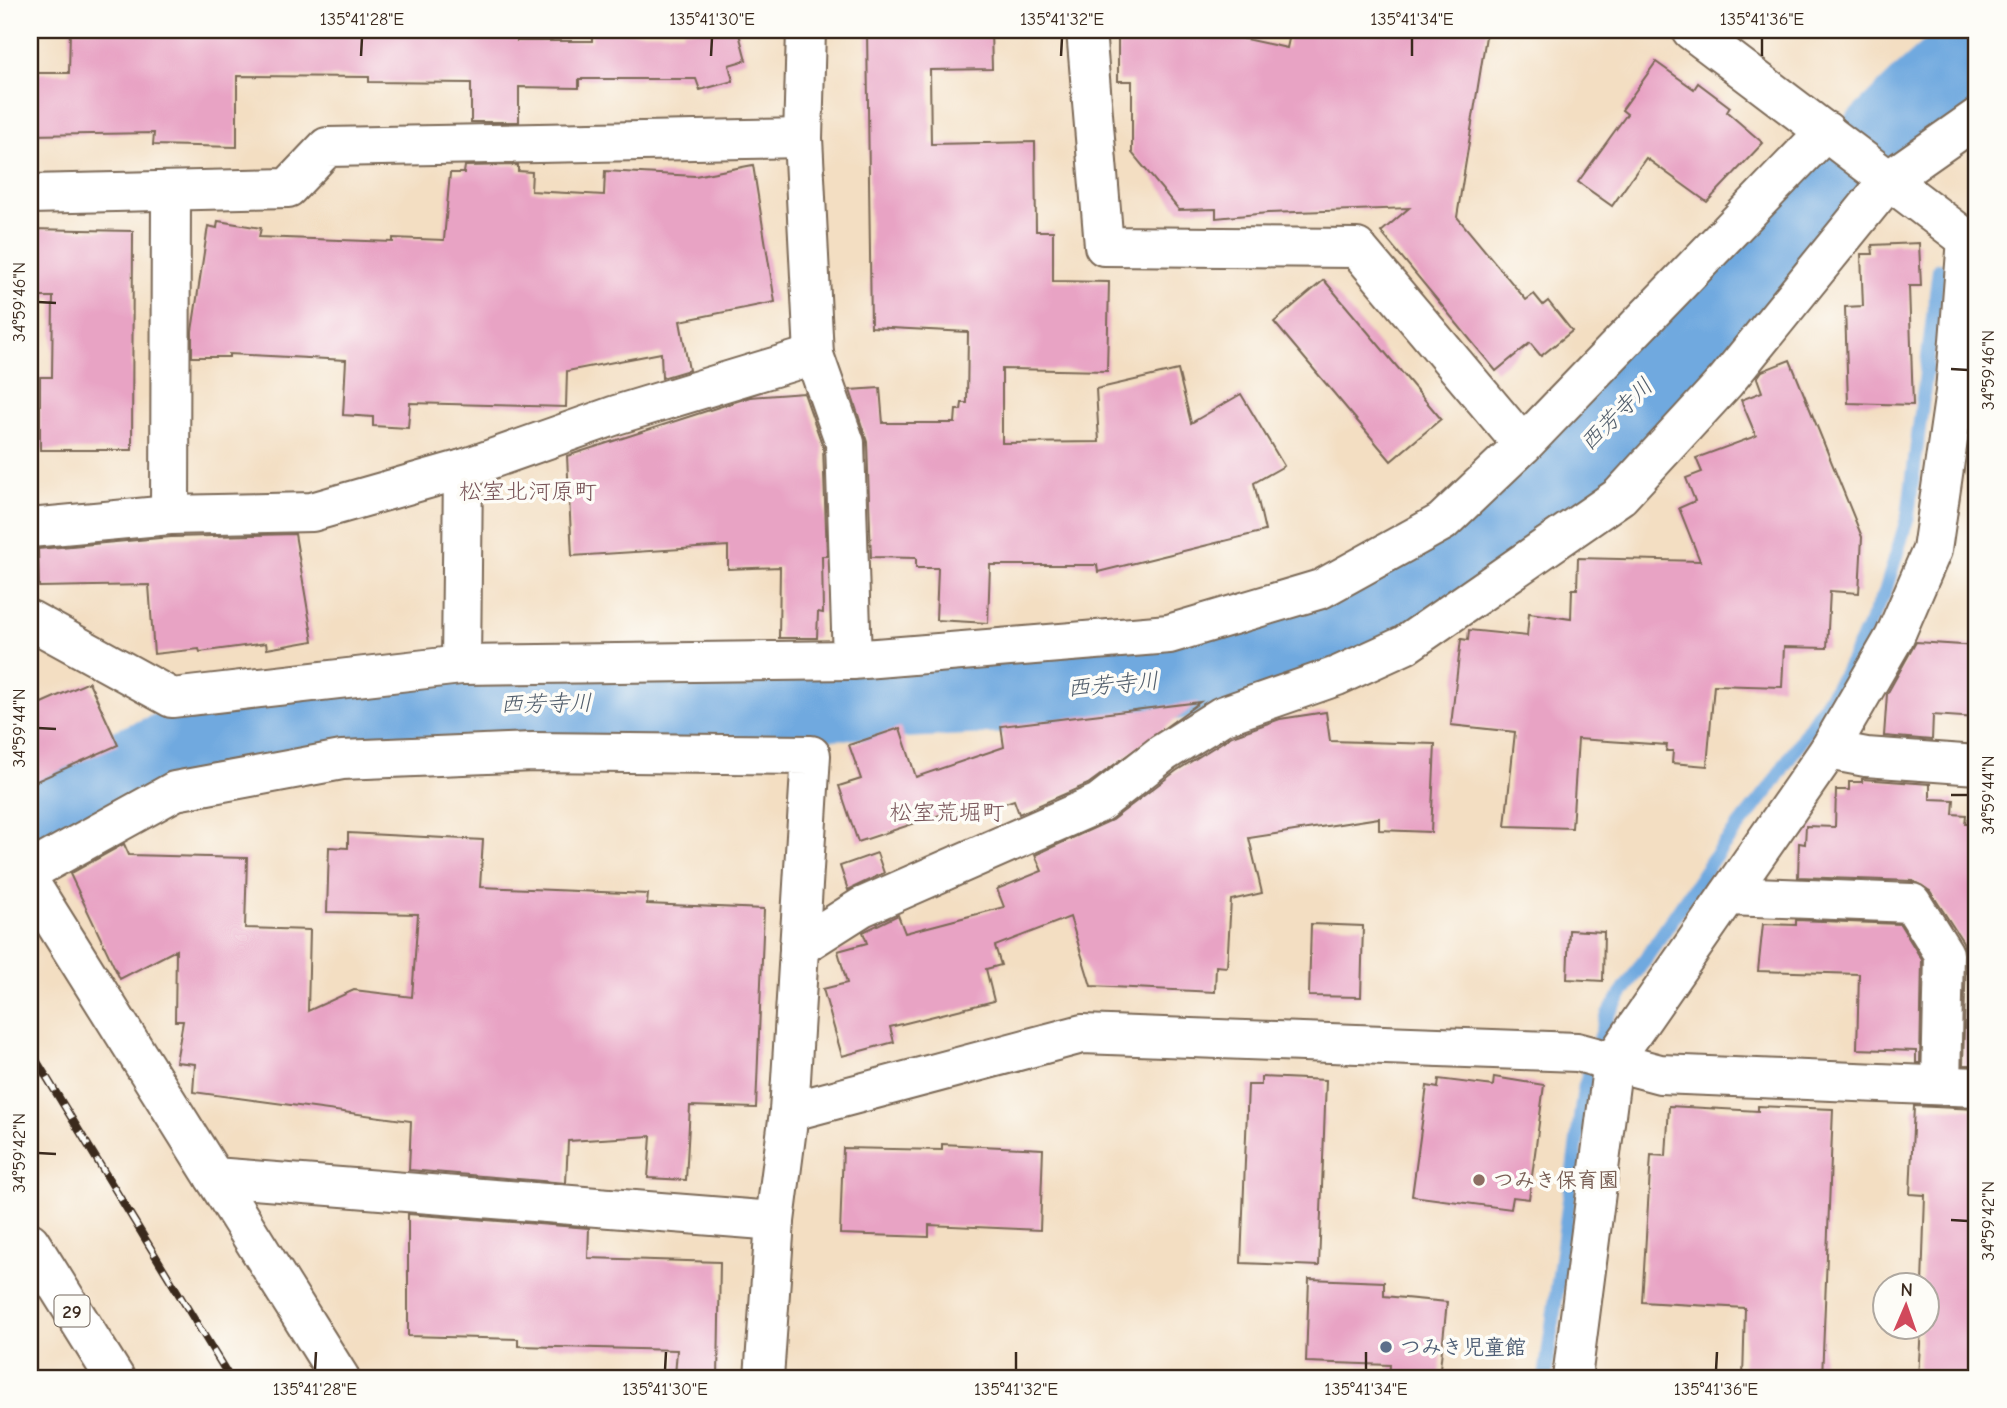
<svg xmlns="http://www.w3.org/2000/svg" width="2007" height="1408" font-family="'Comic Neue','Klee One',sans-serif">
<rect width="100%" height="100%" fill="#fdfcf7"/>
<filter id="ink" filterUnits="userSpaceOnUse"><feTurbulence type="fractalNoise" baseFrequency=".0143" numOctaves="2"/><feDisplacementMap in="SourceGraphic" scale="14" xChannelSelector="R" yChannelSelector="G"/><feConvolveMatrix kernelMatrix="1 2 1 2 8 2 1 2 1" color-interpolation-filters="sRGB"/></filter>
<filter id="wash" filterUnits="userSpaceOnUse"><feTurbulence type="fractalNoise" baseFrequency=".00686" numOctaves="4" result="noise"/><feDisplacementMap in="SourceGraphic" scale="28" xChannelSelector="R" yChannelSelector="G"/><feGaussianBlur stdDeviation="1.57" result="paint"/><feColorMatrix in="noise" values="0 0 0 0 0 0 0 0 0 0 0 0 0 0 0 0 0 1.4 0 .05"/><feComposite in="paint" operator="in"/></filter>
<g filter="url(#wash)">
<rect width="100%" height="100%" fill="#f3dec2"/>
<g fill="none" stroke-linecap="round" stroke-linejoin="round">
<path stroke="#70a9df" stroke-width="14" d="M 1545,1378 L 1584,1089 L 1608,1014 L 1715,856 L 1769,789 L 1845,673 L 1885,592 L 1908,516 L 1939,269"/>
<path stroke="#70a9df" stroke-width="82" d="M 30,808 L 248,721 L 338,706 L 881,698 L 1092,688 L 1183,678 L 1269,653 L 1387,608 L 1470,553 L 1536,494 L 1692,337 L 1811,207 L 1924,96 L 1977,49"/>
</g>
<g id="blocks">
<g fill="#e8a3c4">
<path d="M 70,30 L 518,30 L 517,41 L 592,41 L 592,32 L 684,33 L 683,30 L 738,30 L 746,60 L 729,65 L 733,81 L 700,90 L 696,79 L 579,79 L 579,88 L 519,87 L 519,122 L 471,122 L 471,83 L 369,82 L 369,77 L 237,76 L 237,147 L 153,145 L 154,133 L 30,135 L 30,73 L 69,73 Z"/>
<path d="M 867,30 L 991,30 L 992,69 L 930,70 L 931,144 L 1035,142 L 1036,231 L 1053,231 L 1053,281 L 1109,282 L 1107,371 L 1002,369 L 1002,443 L 1099,442 L 1096,389 L 1178,370 L 1191,423 L 1241,394 L 1284,466 L 1254,483 L 1265,531 L 1098,572 L 1097,565 L 990,565 L 988,623 L 936,620 L 938,568 L 916,568 L 916,558 L 871,557 L 867,442 L 850,390 L 880,388 L 883,423 L 955,423 L 956,410 L 961,410 L 962,403 L 967,403 L 968,332 L 871,327 Z"/>
<path d="M 1118,30 L 1189,30 L 1189,35 L 1218,33 L 1287,48 L 1291,30 L 1487,30 L 1457,217 L 1526,300 L 1534,294 L 1543,305 L 1548,301 L 1572,331 L 1541,356 L 1530,343 L 1496,371 L 1381,232 L 1409,208 L 1268,213 L 1216,218 L 1216,209 L 1179,210 L 1132,153 L 1132,81 L 1118,81 Z"/>
<path d="M 1656,62 L 1694,89 L 1698,83 L 1730,107 L 1727,112 L 1763,143 L 1707,202 L 1646,158 L 1612,206 L 1578,182 L 1627,114 L 1622,110 Z"/>
<path d="M 518,165 L 518,171 L 532,172 L 531,191 L 604,195 L 605,171 L 695,176 L 753,165 L 775,302 L 680,321 L 689,370 L 662,378 L 661,353 L 567,371 L 566,407 L 410,403 L 408,428 L 373,426 L 373,417 L 343,415 L 346,360 L 229,354 L 229,357 L 192,357 L 192,331 L 208,226 L 217,228 L 218,221 L 261,228 L 259,237 L 393,242 L 393,238 L 444,240 L 450,173 L 464,173 L 465,166 Z"/>
<path d="M 30,229 L 133,231 L 132,450 L 40,450 L 40,377 L 52,377 L 53,297 L 30,297 Z"/>
<path d="M 1919,243 L 1921,286 L 1909,286 L 1913,405 L 1848,403 L 1845,307 L 1863,306 L 1861,254 L 1873,254 L 1872,245 Z"/>
<path d="M 1324,280 L 1441,419 L 1391,461 L 1274,322 Z"/>
<path d="M 1790,360 L 1862,537 L 1859,593 L 1830,591 L 1827,648 L 1784,647 L 1782,687 L 1714,685 L 1707,766 L 1672,763 L 1673,751 L 1666,751 L 1667,745 L 1578,739 L 1572,828 L 1505,826 L 1515,732 L 1451,725 L 1461,639 L 1468,640 L 1469,630 L 1527,636 L 1529,613 L 1571,619 L 1572,589 L 1577,589 L 1578,558 L 1700,561 L 1679,508 L 1695,501 L 1686,478 L 1702,472 L 1696,458 L 1756,436 L 1741,400 L 1762,392 L 1757,378 L 1762,371 Z"/>
<path d="M 804,393 L 823,447 L 827,556 L 822,556 L 823,613 L 818,612 L 817,638 L 779,638 L 780,567 L 728,569 L 728,546 L 572,556 L 567,456 L 750,397 Z"/>
<path d="M 295,534 L 313,641 L 267,649 L 266,643 L 200,652 L 199,649 L 154,654 L 149,585 L 39,587 L 38,549 L 171,537 Z"/>
<path d="M 1916,642 L 1977,646 L 1977,718 L 1933,715 L 1932,740 L 1884,736 L 1887,694 Z"/>
<path d="M 89,682 L 118,745 L 30,784 L 30,708 Z"/>
<path d="M 1200,702 L 1088,784 L 1019,814 L 1014,800 L 982,811 L 979,802 L 858,842 L 839,786 L 861,779 L 849,745 L 900,728 L 916,777 L 1004,747 L 1001,726 Z"/>
<path d="M 1326,712 L 1330,741 L 1435,744 L 1431,832 L 1379,830 L 1379,818 L 1249,838 L 1262,893 L 1231,900 L 1227,967 L 1216,966 L 1215,992 L 1091,986 L 1070,917 L 995,946 L 1001,965 L 986,969 L 994,1001 L 890,1027 L 894,1042 L 842,1056 L 823,989 L 847,983 L 838,951 L 867,943 L 863,932 L 898,915 L 905,933 L 1004,907 L 997,889 L 1042,871 L 1035,855 L 1112,820 L 1176,771 L 1232,736 L 1280,719 Z"/>
<path d="M 1862,779 L 1930,784 L 1930,799 L 1954,800 L 1953,814 L 1966,815 L 1965,824 L 1977,824 L 1977,1065 L 1963,1065 L 1966,954 L 1963,942 L 1930,891 L 1913,881 L 1798,877 L 1799,843 L 1805,844 L 1806,826 L 1835,827 L 1836,790 L 1849,790 L 1849,782 L 1862,782 Z"/>
<path d="M 348,833 L 483,840 L 480,887 L 648,894 L 647,904 L 764,909 L 756,1108 L 690,1106 L 686,1180 L 648,1178 L 651,1136 L 568,1141 L 566,1183 L 409,1170 L 411,1121 L 193,1092 L 195,1064 L 176,1062 L 183,1021 L 175,1021 L 176,950 L 120,979 L 70,874 L 124,844 L 129,855 L 247,858 L 245,928 L 310,930 L 308,1011 L 354,990 L 412,997 L 418,914 L 327,912 L 329,847 L 348,848 Z"/>
<path d="M 877,853 L 884,873 L 848,890 L 840,866 Z"/>
<path d="M 1796,920 L 1900,924 L 1922,960 L 1920,1063 L 1916,1063 L 1916,1051 L 1857,1049 L 1859,974 L 1758,971 L 1763,924 L 1796,925 Z"/>
<path d="M 1311,924 L 1363,926 L 1361,997 L 1309,996 Z"/>
<path d="M 1569,930 L 1604,932 L 1603,981 L 1567,979 Z"/>
<path d="M 1261,1077 L 1326,1080 L 1319,1266 L 1241,1263 L 1248,1085 L 1261,1085 Z"/>
<path d="M 1494,1077 L 1544,1085 L 1529,1199 L 1513,1197 L 1511,1209 L 1412,1196 L 1427,1086 L 1438,1088 L 1439,1079 L 1493,1086 Z"/>
<path d="M 1669,1106 L 1758,1111 L 1758,1106 L 1833,1109 L 1822,1378 L 1743,1378 L 1745,1308 L 1642,1302 L 1651,1155 L 1666,1156 Z"/>
<path d="M 1914,1106 L 1977,1109 L 1977,1378 L 1918,1378 L 1921,1327 L 1927,1327 L 1927,1285 L 1922,1285 L 1925,1195 L 1910,1194 Z"/>
<path d="M 942,1144 L 1043,1149 L 1040,1230 L 929,1225 L 929,1237 L 840,1234 L 843,1148 L 942,1150 Z"/>
<path d="M 408,1214 L 589,1228 L 588,1258 L 720,1262 L 718,1378 L 675,1376 L 677,1350 L 518,1346 L 518,1339 L 408,1336 Z"/>
<path d="M 1309,1279 L 1384,1282 L 1384,1296 L 1447,1302 L 1439,1378 L 1389,1378 L 1390,1365 L 1306,1362 Z"/>
</g>
</g>
</g>
<g filter="url(#ink)">
<use href="#blocks" fill-opacity="0" stroke="#7b6957" stroke-width="2"/>
<g fill="none" stroke-linecap="round" stroke-linejoin="round">
<defs>
<g id="minor">
<path d="M 806,30 L 803,138 L 814,355 L 845,443 L 852,660"/>
<path d="M 1086,30 L 1104,246 L 1357,248 L 1523,445"/>
<path d="M 1691,30 L 1977,247"/>
<path d="M 30,194 L 288,188 L 327,147 L 803,138"/>
<path d="M 170,515 L 171,193"/>
<path d="M 30,528 L 170,515 L 312,512 L 463,469 L 616,415 L 814,355"/>
<path d="M 30,620 L 172,698 L 461,665 L 852,660 L 1169,634 L 1321,589 L 1442,522 L 1523,445 L 1826,131"/>
<path d="M 461,665 L 463,469"/>
<path d="M 1829,750 L 1866,757 L 1977,765"/>
<path d="M 30,871 L 175,791 L 342,760 L 533,752 L 811,755 L 789,1112 L 775,1221 L 764,1378"/>
<path d="M 30,883 L 340,1378"/>
<path d="M 1728,896 L 1912,903 L 1944,954 L 1941,1085"/>
<path d="M 799,947 L 862,907 L 1099,803 L 1163,753 L 1222,716 L 1337,676 L 1405,645 L 1620,496 L 1726,381 L 1890,179 L 1977,118"/>
<path d="M 789,1112 L 1082,1034 L 1577,1052 L 1660,1074 L 1977,1087"/>
<path d="M 214,1177 L 775,1221"/>
<path d="M 1572,1378 L 1613,1061 L 1829,750 L 1894,638 L 1932,550 L 1955,392 L 1967,239"/>
</g>
<path id="major" d="M 30,1242 L 115,1378"/>
</defs>
<use href="#minor" stroke="#7b6957" stroke-width="42"/>
<use href="#major" stroke="#7b6957" stroke-width="42"/>
<use href="#minor" stroke="#fff" stroke-width="38"/>
<use href="#major" stroke="#fff" stroke-width="38"/>
<defs>
<path id="rail" d="M 30,1050 L 230,1378"/>
</defs>
<use href="#rail" stroke="#3b2a1e" stroke-width="8"/>
<use href="#rail" stroke="#fdfcf7" stroke-width="5" stroke-dasharray="16" stroke-linecap="butt"/>
</g>
</g>
<path fill="none" stroke="#3b2a1e" stroke-width="2.5" d="M 361,56 L 362,38M 711,56 L 712,38M 1061,56 L 1062,38M 1412,56 L 1412,38M 1762,56 L 1762,38M 38,302 L 56,303M 1951,369 L 1968,370M 38,728 L 56,729M 1951,795 L 1968,795M 38,1153 L 56,1154M 1951,1220 L 1968,1221M 315,1370 L 316,1352M 665,1370 L 666,1352M 1016,1370 L 1016,1352M 1366,1370 L 1366,1352M 1716,1370 L 1717,1352"/>
<circle fill="#8d6e63" stroke="#fdfcf7" stroke-width="2.5" cx="1479" cy="1180" r="7"/>
<circle fill="#5c6f8a" stroke="#fdfcf7" stroke-width="2.5" cx="1386" cy="1347" r="7"/>
<g text-anchor="middle" stroke-width="7" stroke-linejoin="round" paint-order="stroke">
<rect fill="#fdfcf7" stroke="#75695f" stroke-width="2" x="54.5" y="1295.5" width="35" height="31" rx="5"/>
<g font-size="19" font-weight="bold" fill="#3b2a1e">
<text x="72" y="1318">29</text>
</g>
<g font-size="21" font-weight="bold" fill="#785e54" stroke="#fdfcf7" text-anchor="start">
<text x="1493" y="1187">つみき保育園</text>
</g>
<g font-size="21" font-weight="bold" fill="#4e5e75" stroke="#fdfcf7" text-anchor="start">
<text x="1400" y="1354">つみき児童館</text>
</g>
<g font-size="23" font-style="italic" fill="#505d6b" stroke="#fdfcf7">
<text transform="translate(1616 414) rotate(-45)" y="8">西芳寺川</text>
<text transform="translate(1113 684) rotate(-5)" y="8">西芳寺川</text>
<text transform="translate(546 703) rotate(-1)" y="8">西芳寺川</text>
</g>
<g font-size="23" fill="#785458" stroke="#fdfcf7">
<text x="528" y="499">松室北河原町</text>
<text x="947" y="820">松室荒堀町</text>
</g>
</g>
<rect width="2007" height="1408" fill="none" stroke="#fdfcf7" stroke-width="77"/>
<g transform="translate(1906 1306) rotate(2)"><circle r="33" fill="#fdfcf7" stroke="#afa8a0" stroke-width="2"/>
<path d="M0-5L12 26L0 18L-12 26Z" fill="#d1495b"/>
<text y="-10" font-size="19" font-weight="bold" text-anchor="middle" fill="#3b2a1e">N</text>
</g>
<rect x="38" y="38" width="1930" height="1332" fill="none" stroke="#3b2a1e" stroke-width="2.5"/>
<g font-size="18" text-anchor="middle" fill="#3b2a1e">
<text x="362" y="25">135°41'28"E</text>
<text x="712" y="25">135°41'30"E</text>
<text x="1062" y="25">135°41'32"E</text>
<text x="1412" y="25">135°41'34"E</text>
<text x="1762" y="25">135°41'36"E</text>
<text transform="translate(19 302) rotate(-90)" y="6">34°59'46"N</text>
<text transform="translate(1988 370) rotate(-90)" y="6">34°59'46"N</text>
<text transform="translate(19 728) rotate(-90)" y="6">34°59'44"N</text>
<text transform="translate(1988 795) rotate(-90)" y="6">34°59'44"N</text>
<text transform="translate(19 1153) rotate(-90)" y="6">34°59'42"N</text>
<text transform="translate(1988 1221) rotate(-90)" y="6">34°59'42"N</text>
<text x="315" y="1395">135°41'28"E</text>
<text x="665" y="1395">135°41'30"E</text>
<text x="1016" y="1395">135°41'32"E</text>
<text x="1366" y="1395">135°41'34"E</text>
<text x="1716" y="1395">135°41'36"E</text>
</g>
</svg>
